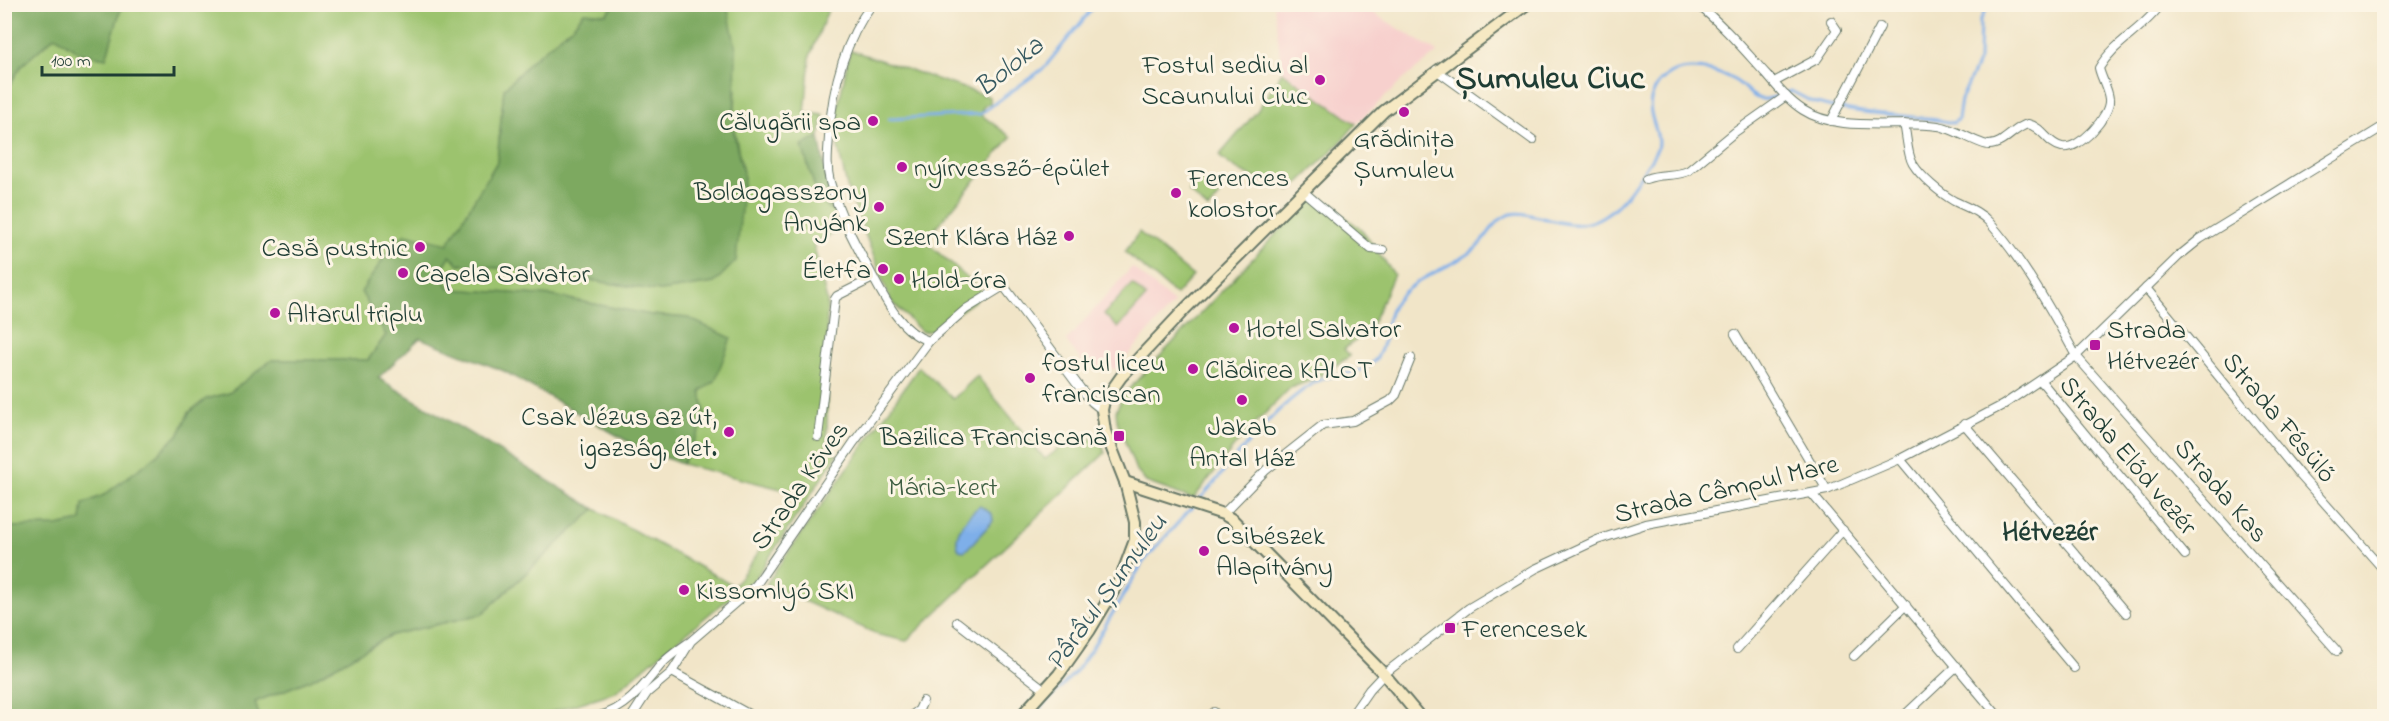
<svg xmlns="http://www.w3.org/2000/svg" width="2389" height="721" font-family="'Indie Flower',sans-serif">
<rect width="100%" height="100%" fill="#fcf5e5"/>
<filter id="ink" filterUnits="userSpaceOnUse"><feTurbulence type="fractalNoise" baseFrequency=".0167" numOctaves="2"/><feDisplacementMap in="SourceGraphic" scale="12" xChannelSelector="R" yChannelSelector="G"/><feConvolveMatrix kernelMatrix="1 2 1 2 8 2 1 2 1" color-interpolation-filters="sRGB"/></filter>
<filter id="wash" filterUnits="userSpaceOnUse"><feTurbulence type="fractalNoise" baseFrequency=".008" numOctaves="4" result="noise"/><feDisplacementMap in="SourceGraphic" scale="24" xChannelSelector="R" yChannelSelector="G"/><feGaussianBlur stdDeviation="1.35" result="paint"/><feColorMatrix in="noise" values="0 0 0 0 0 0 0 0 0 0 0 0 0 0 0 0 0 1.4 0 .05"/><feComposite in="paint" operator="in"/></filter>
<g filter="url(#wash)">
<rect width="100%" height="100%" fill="#f1e5c8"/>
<g fill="#f7d0cd">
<path d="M 1274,5 L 1360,5 L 1438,52 L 1405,78 L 1356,124 L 1282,72 Z"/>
<path d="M 1132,267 L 1174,303 L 1116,369 L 1086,366 L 1066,341 Z"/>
</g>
<g fill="#9cc36e" stroke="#5e8051" stroke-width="1.5">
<path d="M 122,5 L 616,5 L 606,14 L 584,12 L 573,26 L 533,59 L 504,89 L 497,162 L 448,245 L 405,234 L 386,335 L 368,360 L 272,360 L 229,393 L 206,399 L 189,412 L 179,434 L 152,459 L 104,495 L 83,504 L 81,521 L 57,526 L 5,527 L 4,94 L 21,66 L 55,36 L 80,53 L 106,58 Z"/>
<path d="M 727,5 L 830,5 L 810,56 L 805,113 L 824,115 L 819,137 L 811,140 L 808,166 L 814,182 L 833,209 L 838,232 L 813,243 L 827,301 L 827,448 L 837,455 L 755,579 L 713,611 L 615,692 L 539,716 L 259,716 L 255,702 L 312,679 L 391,635 L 482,614 L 595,509 L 734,586 L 801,494 L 682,464 L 705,419 L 701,391 L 715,381 L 688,318 L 651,315 L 553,296 L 450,289 L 440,272 L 450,255 L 459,264 L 538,272 L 660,291 L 714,283 L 717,278 L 744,178 L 734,129 L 736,89 Z"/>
<path d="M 850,50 L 990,97 L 990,103 L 984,106 L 980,114 L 1011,137 L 925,241 L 985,294 L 931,331 L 922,332 L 891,301 L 847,187 L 836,138 L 837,112 Z"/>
<path d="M 1282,72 L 1356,124 L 1340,143 L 1290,191 L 1279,181 C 1255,181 1237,172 1219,156 L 1258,110 Z"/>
<path d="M 1200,179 L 1220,196 L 1208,209 L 1189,192 Z"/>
<path d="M 1317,196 L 1361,229 L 1394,274 L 1369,331 L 1344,349 L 1350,356 L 1314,379 L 1290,388 L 1241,438 L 1193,499 L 1146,482 L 1136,470 L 1117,421 L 1116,411 L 1124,394 L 1276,234 Z"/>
<path d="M 1139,232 L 1193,276 L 1176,295 L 1125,252 Z"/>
<path d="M 1132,284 L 1146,297 L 1118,328 L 1104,314 Z"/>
<path d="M 919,367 L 953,399 L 977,376 L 1045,459 L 1079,434 L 1085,443 L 1098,434 L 1105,453 L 906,641 L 879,635 L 766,584 Z"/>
</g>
<g fill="#7da961" stroke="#4e734a" stroke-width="1.5">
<path d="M 5,4 L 122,4 L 122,5 L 106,58 L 80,53 L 55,36 L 21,66 L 5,93 Z"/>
<path d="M 616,4 L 727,5 L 736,49 L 734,134 L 744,178 L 736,261 L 714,283 L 660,291 L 538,272 L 459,264 L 450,256 L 440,273 L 450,289 L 553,296 L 651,315 L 688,318 L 731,338 L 715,381 L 701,391 L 706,419 L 682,464 L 641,449 L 504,371 L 420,338 L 378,378 L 595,509 L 482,614 L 391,635 L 312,679 L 255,702 L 259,716 L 5,716 L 5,527 L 57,526 L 81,521 L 83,504 L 104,495 L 152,459 L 179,434 L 189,413 L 206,399 L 229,393 L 272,360 L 368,360 L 386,335 L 361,292 L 391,247 L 405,234 L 448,244 L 497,162 L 504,89 L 533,59 L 573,26 L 584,12 L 606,14 Z"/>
<path d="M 819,137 L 826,175 L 837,208 L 829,209 L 818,198 L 802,146 Z"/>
</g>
<path fill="#7eafe9" stroke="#4e768e" stroke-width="1.5" d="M 980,506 L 992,514 L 993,521 L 968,548 L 964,551 L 959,550 C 951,535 968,514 980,506 Z"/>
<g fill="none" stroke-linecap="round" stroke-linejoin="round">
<g stroke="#7eafe9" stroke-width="3">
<path d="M 889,119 L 980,114 L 1044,68 L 1096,4"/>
<path d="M 1198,501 C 1233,463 1267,413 1312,384 C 1329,372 1355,377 1371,364 C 1389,349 1382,319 1396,301 C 1413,278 1452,267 1475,249 C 1486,240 1493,222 1506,216 C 1517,210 1531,215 1542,218 C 1554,221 1569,226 1582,224 C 1618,219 1640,177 1657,149 C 1662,132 1645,115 1652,96 C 1664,60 1708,66 1734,80 C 1744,85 1749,96 1760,99 C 1770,101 1782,94 1791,91 C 1800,95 1808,101 1817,103 C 1861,116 1908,113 1953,123 L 1958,119 L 1961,100 L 1979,60 L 1980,21 L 1989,4"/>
<path d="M 1034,716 L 1077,670 L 1092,648 L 1143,562 L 1193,506"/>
</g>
</g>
</g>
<g filter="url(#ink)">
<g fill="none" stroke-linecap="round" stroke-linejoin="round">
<defs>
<g id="street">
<path d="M 872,4 C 843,43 832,89 829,137 C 828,152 826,167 830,182 C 839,215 857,247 873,277 C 886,301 902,333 929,341 L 966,309 L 1002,287 L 1006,289 L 1080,388 L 1092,402 L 1102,410"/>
<path d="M 1697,4 C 1723,25 1745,51 1767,75 C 1778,88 1789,101 1803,110 C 1838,133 1898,120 1938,126 C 1954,128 1979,145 1989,145 C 2004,145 2014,127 2028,124 C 2043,127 2047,144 2062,147 C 2079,151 2111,116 2109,99 C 2108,88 2101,78 2099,68 C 2115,41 2144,29 2161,4"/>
<path d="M 1436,70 L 1533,140"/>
<path d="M 1774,82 L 1817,59 L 1837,30 L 1831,21"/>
<path d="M 1831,121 L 1880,27"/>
<path d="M 1904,124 C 1907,135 1907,155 1913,164 C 1921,177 1940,193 1954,201 C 1966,207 1979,211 1989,222 C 2024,262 2051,309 2076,356 L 2337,651"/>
<path d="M 1646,179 C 1660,173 1675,177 1688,171 L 1735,132 L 1786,96"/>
<path d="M 1304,192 L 1371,249 L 1383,250"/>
<path d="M 2146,288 L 2299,474 L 2384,570"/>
<path d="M 1735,334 L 1827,490"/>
<path d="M 2041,381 L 2185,555"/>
<path d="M 1964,424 L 2126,613"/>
<path d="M 818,437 L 835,299 L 837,296 L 873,278"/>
<path d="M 1900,459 L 2074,668"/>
<path d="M 1812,494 L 1998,716"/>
<path d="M 1223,514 L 1266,470 L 1323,425 L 1353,421 L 1390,401 L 1396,395 L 1411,358"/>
<path d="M 957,622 L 1045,690"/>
<path d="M 1737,649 L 1843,530"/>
<path d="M 1854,656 L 1906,605"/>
<path d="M 672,672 L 752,716"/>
<path d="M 1906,714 L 1957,666"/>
<path d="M 599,716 C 626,709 642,688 659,667 C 666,658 678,650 688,643"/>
<path d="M 632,716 L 647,693 L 672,672 L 691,641 L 756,585 L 854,442 L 929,341"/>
<path d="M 911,716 L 919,710 L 923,701"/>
<path d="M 1211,716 L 1214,712"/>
<path d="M 1351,716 L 1369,690 L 1384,674 L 1469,608 L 1535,569 L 1597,540 L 1646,524 L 1827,490 L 1900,459 L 2003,405 L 2076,356 L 2179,256 L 2200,239 L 2384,126"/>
</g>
<g id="secondary">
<path d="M 1125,482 L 1223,514 L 1233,520 L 1384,674 L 1419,716"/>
<path d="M 1021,716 L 1059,674 L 1090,630 L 1120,580 L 1135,540 L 1135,522 L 1125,482 L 1105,431 L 1102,410 L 1104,401 L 1121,377 L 1185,309 L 1384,111 L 1527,4"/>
</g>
</defs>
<use href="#street" stroke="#687868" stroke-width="10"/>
<use href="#secondary" stroke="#687868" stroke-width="14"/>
<use href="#street" stroke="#fff" stroke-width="8"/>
<use href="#secondary" stroke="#f6e9c3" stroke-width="10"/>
</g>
</g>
<g fill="#b5179e" stroke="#fcf5e5" stroke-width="2">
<circle cx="1320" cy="80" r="6"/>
<circle cx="1404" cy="112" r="6"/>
<circle cx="873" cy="121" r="6"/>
<circle cx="902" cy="167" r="6"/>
<circle cx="1176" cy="193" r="6"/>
<circle cx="879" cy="207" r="6"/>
<circle cx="1069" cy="236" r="6"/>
<circle cx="420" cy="247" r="6"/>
<circle cx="883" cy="269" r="6"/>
<circle cx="403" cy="273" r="6"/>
<circle cx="899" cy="279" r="6"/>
<circle cx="275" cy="313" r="6"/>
<circle cx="1234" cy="328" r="6"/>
<rect x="2089" y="339" width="12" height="12" rx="3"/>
<circle cx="1193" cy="369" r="6"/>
<circle cx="1030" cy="378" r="6"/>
<circle cx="1242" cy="400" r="6"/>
<circle cx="729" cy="432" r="6"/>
<rect x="1113" y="430" width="12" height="12" rx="3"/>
<circle cx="1204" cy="551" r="6"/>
<circle cx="684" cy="590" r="6"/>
<rect x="1444" y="622" width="12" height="12" rx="3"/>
</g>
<g text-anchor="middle" stroke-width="6" stroke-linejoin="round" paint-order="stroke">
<g font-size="27" fill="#1f3d34" stroke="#fcf5e5" text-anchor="start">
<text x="1308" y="73" text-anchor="end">Fostul sediu al<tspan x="1308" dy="31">Scaunului Ciuc</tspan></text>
<text x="861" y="130" text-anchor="end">Călugării spa</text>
<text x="1404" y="147" text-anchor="middle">Grădinița<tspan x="1404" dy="31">Șumuleu</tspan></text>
<text x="914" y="176">nyírvessző-épület</text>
<text x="1188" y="186">Ferences<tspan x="1188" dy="31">kolostor</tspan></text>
<text x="867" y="200" text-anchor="end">Boldogasszony<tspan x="867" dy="31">Anyánk</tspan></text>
<text x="1057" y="245" text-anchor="end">Szent Klára Ház</text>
<text x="408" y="256" text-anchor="end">Casă pustnic</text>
<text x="871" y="278" text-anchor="end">Életfa</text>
<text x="415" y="282">Capela Salvator</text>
<text x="911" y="288">Hold-óra</text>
<text x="287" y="322">Altarul triplu</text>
<text x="1246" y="337">Hotel Salvator</text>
<text x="2107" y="338">Strada<tspan x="2107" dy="31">Hétvezér</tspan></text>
<text x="1042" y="371">fostul liceu<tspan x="1042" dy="31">franciscan</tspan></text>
<text x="1205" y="378">Clădirea KALOT</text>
<text x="717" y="425" text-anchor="end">Csak Jézus az út,<tspan x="717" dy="31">igazság, élet.</tspan></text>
<text x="1242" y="435" text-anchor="middle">Jakab<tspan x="1242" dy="31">Antal Ház</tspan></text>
<text x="1107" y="445" text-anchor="end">Bazilica Franciscană</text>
<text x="1216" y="544">Csibészek<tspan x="1216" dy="31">Alapítvány</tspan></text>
<text x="696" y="599">Kissomlyó SKI</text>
<text x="1462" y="637">Ferencesek</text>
</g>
<g font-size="27" fill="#1f3d34" stroke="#fcf5e5">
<text transform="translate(2280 417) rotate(50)" y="9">Strada Fésülő</text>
<text transform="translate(2129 455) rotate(50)" y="9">Strada Előd vezér</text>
<text transform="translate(799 485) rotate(-55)" y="9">Strada Köves</text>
<text transform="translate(1726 488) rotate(-13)" y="9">Strada Câmpul Mare</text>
<text transform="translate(2222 490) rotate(49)" y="9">Strada Kas</text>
</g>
<g font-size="27" fill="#3e5e42" stroke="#fcf5e5">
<text x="943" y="495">Mária-kert</text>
</g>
<g font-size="28" font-style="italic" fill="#375a61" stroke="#fcf5e5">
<text transform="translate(1008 65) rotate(-39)" y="10">Boloka</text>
<text transform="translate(1105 591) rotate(-54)" y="10">Pârâul Șumuleu</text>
</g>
<g font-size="28" font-weight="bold" fill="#1f3d34" stroke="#fcf5e5">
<text x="2050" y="540">Hétvezér</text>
</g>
<g font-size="33" font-weight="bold" fill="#1f3d34" stroke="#fcf5e5">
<text x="1550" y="88">Șumuleu Ciuc</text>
</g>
</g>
<rect width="2389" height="721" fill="none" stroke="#fcf5e5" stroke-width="24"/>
<path d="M42 66v9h132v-9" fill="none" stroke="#1f3d34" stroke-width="3"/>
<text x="51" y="66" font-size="18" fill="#1f3d34" stroke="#fcf5e5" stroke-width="4.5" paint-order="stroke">100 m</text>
</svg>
